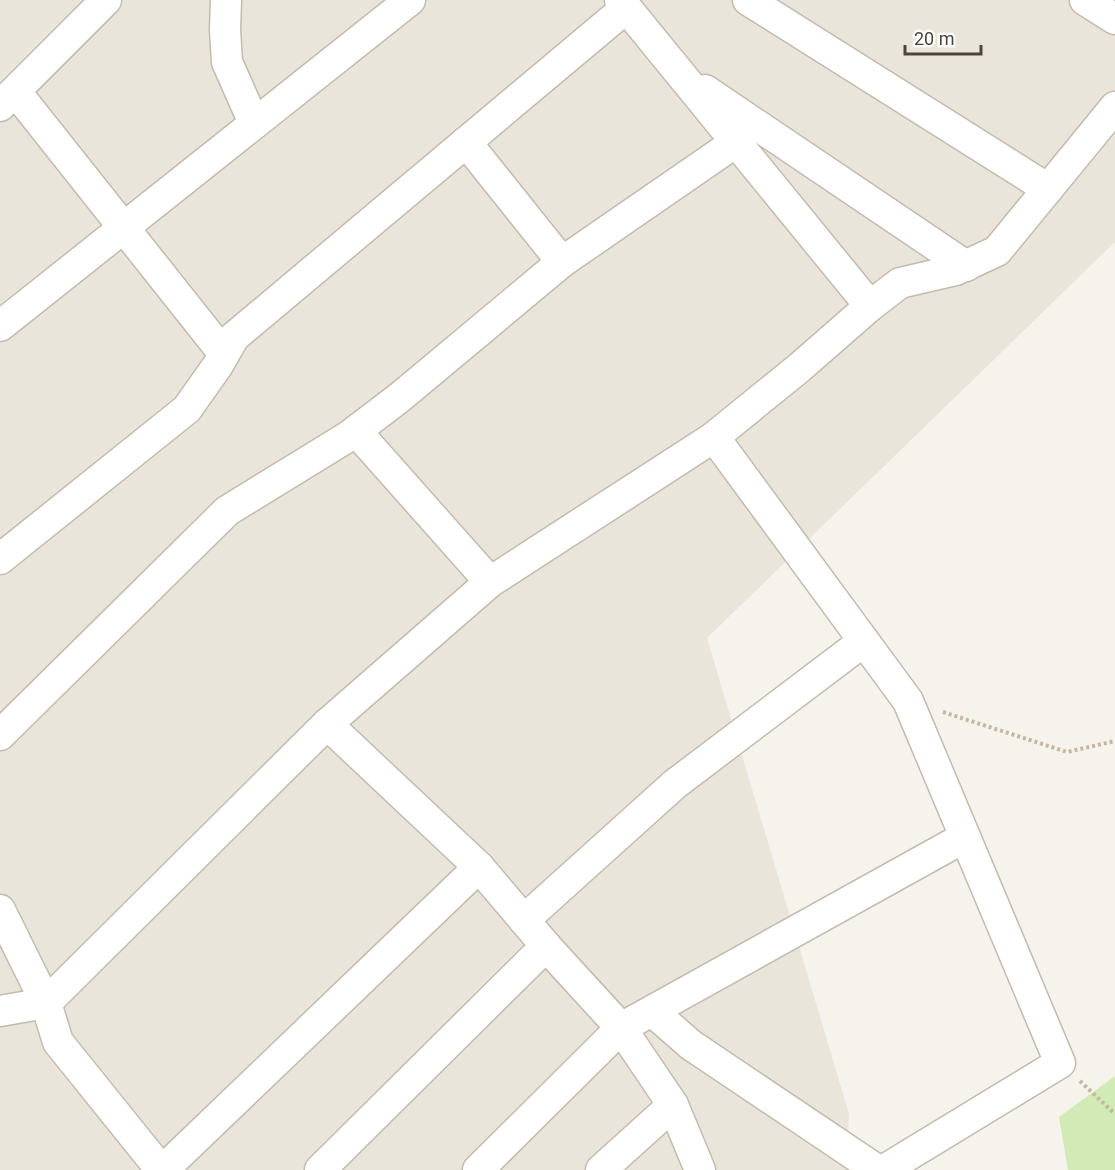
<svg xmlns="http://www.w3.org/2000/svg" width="1115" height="1170" font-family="Roboto,sans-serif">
<rect width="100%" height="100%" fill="#f6f3ec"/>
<path fill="#eae5da" d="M 0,0 L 1115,0 L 1115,242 L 707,638 L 849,1114 L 847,1170 L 0,1170 Z"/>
<path fill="#d2eab5" d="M 1115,1076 L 1115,1170 L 1068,1170 L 1059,1117 Z"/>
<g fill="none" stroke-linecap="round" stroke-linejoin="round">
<defs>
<g id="minor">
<path d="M 226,0 L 225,30 L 227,62 L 254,123"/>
<path d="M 620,0 L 870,306"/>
<path d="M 748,0 L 1048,189"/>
<path d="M 1085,0 L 1115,19"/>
<path d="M 705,90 L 966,266"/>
<path d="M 16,92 L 224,354"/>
<path d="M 0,106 L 106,0"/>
<path d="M 466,142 L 562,262"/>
<path d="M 0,326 L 410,0"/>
<path d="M 356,431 L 490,582"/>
<path d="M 714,437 L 908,701 L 1060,1063 L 884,1170"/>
<path d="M 0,559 L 187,409 L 218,365 L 234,337 L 626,8"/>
<path d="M 327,724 L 479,867 L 546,946 L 621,1028 L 673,1105 L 700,1170"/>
<path d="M 0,735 L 227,511 L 349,436 L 399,398 L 562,262 L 736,142"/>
<path d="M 0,910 L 46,1003 L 58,1042 L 161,1170"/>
<path d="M 524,920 L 675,784 L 864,641"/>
<path d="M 0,1011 L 46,1003 L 327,724 L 490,582 L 714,437 L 799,368 L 870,306 L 900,283 L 956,270 L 997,251 L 1115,107"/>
<path d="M 652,1011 L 691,1045 L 877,1170"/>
<path d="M 163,1170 L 479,867"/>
<path d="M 320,1170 L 546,946"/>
<path d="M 478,1170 L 621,1028 L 965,837"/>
<path d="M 601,1170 L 673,1105"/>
</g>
</defs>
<use href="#minor" stroke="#c2bbae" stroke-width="33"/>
<g stroke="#c4b79f" stroke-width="4" stroke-dasharray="3 3" stroke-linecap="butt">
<path d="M 943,712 L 1067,752 L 1115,741"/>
<path d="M 1080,1081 L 1115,1114"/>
</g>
<use href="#minor" stroke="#fff" stroke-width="30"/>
</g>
<path d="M905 45v9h76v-9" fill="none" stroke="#4b4439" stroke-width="3"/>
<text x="914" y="45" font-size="18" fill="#4b4439" stroke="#ffffff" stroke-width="4.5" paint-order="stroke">20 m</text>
</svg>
